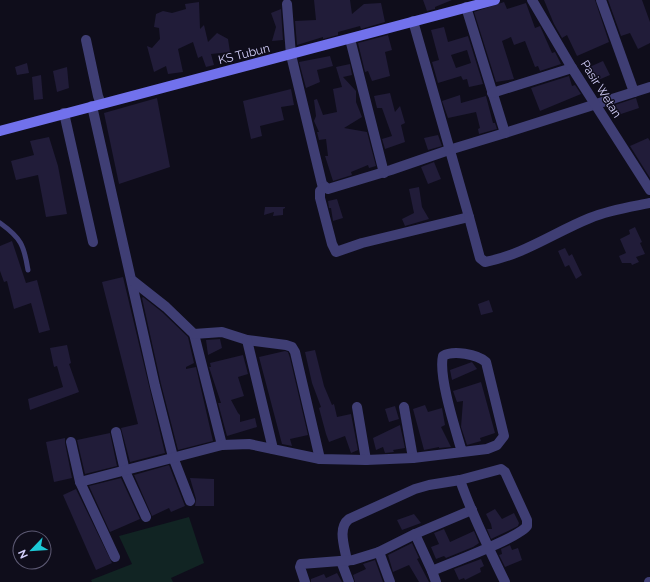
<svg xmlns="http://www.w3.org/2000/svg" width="650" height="582" font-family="Raleway,sans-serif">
<rect width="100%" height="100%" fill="#0f0d1b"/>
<path fill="#112423" d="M 189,517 L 204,563 L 171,578 L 173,582 L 92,582 L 91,580 L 132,564 L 119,536 Z"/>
<g fill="#211c39" fill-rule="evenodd">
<path d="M 314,0 L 350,0 L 352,14 L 364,4 L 381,3 L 385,22 L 361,29 L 360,26 L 338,32 L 338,35 L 323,39 L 323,37 L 297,45 L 295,21 L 316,20 Z"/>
<path d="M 423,0 L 452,0 L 435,7 L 435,9 L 427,11 Z"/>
<path d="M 544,0 L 595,0 L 609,42 L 577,56 L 567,35 L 562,38 L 554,24 Z"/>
<path d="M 608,0 L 642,0 L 650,22 L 650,43 L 638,49 L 630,33 L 621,36 Z"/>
<path d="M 199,2 L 200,29 L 204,25 L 208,42 L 217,33 L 228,39 L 230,52 L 211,54 L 214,65 L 206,67 L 202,56 L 198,58 L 193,42 L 178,49 L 183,72 L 168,74 L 166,66 L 154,72 L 147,46 L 152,48 L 160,39 L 159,28 L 154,27 L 156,14 L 163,11 L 172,13 L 186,9 L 185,4 Z"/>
<path d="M 504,2 L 507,9 L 526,3 L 535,28 L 540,26 L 552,53 L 555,52 L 561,64 L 540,71 L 538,66 L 535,67 L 525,41 L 514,45 L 511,37 L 502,41 L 514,79 L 496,82 L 474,12 Z"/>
<path d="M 281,9 L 283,40 L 272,41 L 276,27 L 271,13 Z"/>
<path d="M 444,27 L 448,42 L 468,36 L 483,84 L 469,87 L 467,79 L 463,80 L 461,76 L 438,83 L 432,62 L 439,60 L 431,30 ZM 467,50 L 471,63 L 456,68 L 451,55 Z"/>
<path d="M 388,35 L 392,50 L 385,52 L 390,76 L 372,81 L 368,71 L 365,72 L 358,43 Z"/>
<path d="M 330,56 L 333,66 L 317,70 L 320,82 L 306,88 L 299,62 Z"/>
<path d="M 603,61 L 610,75 L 596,81 L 594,77 L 590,79 L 585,69 Z"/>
<path d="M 27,63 L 29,73 L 17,75 L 15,67 Z"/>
<path d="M 350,64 L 352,75 L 343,77 L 356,91 L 356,102 L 362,117 L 344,128 L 367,132 L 376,166 L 369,168 L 368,165 L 351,172 L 352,175 L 333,181 L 325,156 L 328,156 L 326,139 L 319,140 L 317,132 L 319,132 L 314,121 L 316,116 L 314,100 L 317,99 L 323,115 L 337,112 L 333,89 L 342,87 L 336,67 Z"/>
<path d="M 67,67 L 69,88 L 57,92 L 53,71 Z"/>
<path d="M 41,75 L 43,99 L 34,100 L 32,77 Z"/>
<path d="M 569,76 L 572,86 L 575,85 L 581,94 L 540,111 L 531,88 Z"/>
<path d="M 291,89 L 294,105 L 281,107 L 284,120 L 260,126 L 262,136 L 251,139 L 243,101 Z"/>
<path d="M 390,93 L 395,112 L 400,106 L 405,123 L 401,125 L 405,142 L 385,149 L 382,139 L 392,136 L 382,108 L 377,108 L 374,96 Z"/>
<path d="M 460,95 L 461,103 L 486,96 L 493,123 L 495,123 L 497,129 L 479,134 L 478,129 L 480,128 L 476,112 L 448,118 L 442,101 Z"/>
<path d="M 157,98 L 170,167 L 119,184 L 104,113 Z"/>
<path d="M 636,98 L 639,108 L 618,115 L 615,105 Z"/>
<path d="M 438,135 L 442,146 L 428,150 L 424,138 Z"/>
<path d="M 49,137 L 58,166 L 67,214 L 46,217 L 38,175 L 16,180 L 11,161 L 34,155 L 30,141 Z"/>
<path d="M 648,138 L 650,141 L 650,178 L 630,146 Z"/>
<path d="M 434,162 L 441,179 L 428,184 L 421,167 Z"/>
<path d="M 419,187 L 422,207 L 429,219 L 405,226 L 402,219 L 414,213 L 409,189 Z"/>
<path d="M 337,199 L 343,218 L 333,221 L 331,208 L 329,208 L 328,201 Z"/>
<path d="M 265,207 L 285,207 L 285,208 L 283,209 L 283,215 L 273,216 L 274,212 L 264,215 Z"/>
<path d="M 635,227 L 642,242 L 640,243 L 645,254 L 636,257 L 639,262 L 632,265 L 631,263 L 622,263 L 619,256 L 626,253 L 620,239 L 630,234 L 629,230 Z"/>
<path d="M 12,241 L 26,283 L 37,280 L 50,330 L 39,333 L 31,303 L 14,309 L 7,281 L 4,282 L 0,271 L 0,246 Z"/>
<path d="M 565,248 L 569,256 L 572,254 L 582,275 L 576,279 L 569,265 L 565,267 L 558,251 Z"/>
<path d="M 123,277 L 165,453 L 130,462 L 121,428 L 138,424 L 102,282 Z"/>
<path d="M 143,297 L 162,312 L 188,337 L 194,363 L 186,367 L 186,369 L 196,367 L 213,441 L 178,450 L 161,384 L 142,298 Z"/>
<path d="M 489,300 L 493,312 L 481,315 L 478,304 Z"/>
<path d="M 220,339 L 222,348 L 208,355 L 206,340 Z"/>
<path d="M 67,345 L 71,363 L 69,364 L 79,392 L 30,410 L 28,399 L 63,387 L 57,366 L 54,367 L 50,348 Z"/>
<path d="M 315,350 L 324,386 L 332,405 L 334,404 L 337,417 L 351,414 L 358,450 L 351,453 L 345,436 L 329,442 L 326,434 L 319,408 L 321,407 L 312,383 L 305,352 Z"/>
<path d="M 285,351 L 288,352 L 290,358 L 308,435 L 290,439 L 292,446 L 282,444 L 259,357 Z"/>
<path d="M 243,355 L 248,374 L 238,377 L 244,396 L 231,400 L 238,413 L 240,415 L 240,422 L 255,418 L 257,427 L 227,436 L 218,403 L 221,403 L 209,367 L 211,367 L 210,363 Z"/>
<path d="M 472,362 L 477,369 L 452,380 L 450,370 Z"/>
<path d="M 481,382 L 495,433 L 480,438 L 481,441 L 467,445 L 461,427 L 463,401 L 457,402 L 453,391 Z"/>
<path d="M 425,405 L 428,412 L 442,408 L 445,425 L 441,427 L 451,447 L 439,448 L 439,447 L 424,450 L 413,409 Z"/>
<path d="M 395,406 L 399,419 L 389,422 L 385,409 Z"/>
<path d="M 400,425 L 405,448 L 393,450 L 394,452 L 385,453 L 383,447 L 376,450 L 373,438 Z"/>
<path d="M 110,433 L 117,466 L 85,474 L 77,440 Z"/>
<path d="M 65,438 L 65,443 L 72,478 L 54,482 L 46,442 Z"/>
<path d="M 169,465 L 185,506 L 171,512 L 169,508 L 152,516 L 134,475 Z"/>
<path d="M 121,478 L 140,519 L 110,532 L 89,486 Z"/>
<path d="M 190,478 L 214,479 L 214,506 L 195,506 L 196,499 Z"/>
<path d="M 76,489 L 112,563 L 96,570 L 63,495 Z"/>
<path d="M 495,509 L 502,519 L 514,513 L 519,523 L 518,526 L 508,531 L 491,539 L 487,529 L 492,529 L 491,524 L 486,514 Z"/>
<path d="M 414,514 L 421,523 L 402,530 L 397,520 Z"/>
<path d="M 444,529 L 450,542 L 474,531 L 479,543 L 473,547 L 446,558 L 444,556 L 436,559 L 431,547 L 439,544 L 434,533 Z"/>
<path d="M 412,543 L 419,558 L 417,559 L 429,582 L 419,582 L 409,565 L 393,572 L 388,555 Z"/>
<path d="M 510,545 L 512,550 L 518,548 L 522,560 L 505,567 L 499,555 L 502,554 L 501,549 Z"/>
<path d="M 481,559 L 484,566 L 480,568 L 481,572 L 465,580 L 464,578 L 459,580 L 454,569 Z"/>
<path d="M 375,560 L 383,582 L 355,582 L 353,575 L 366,569 L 363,564 Z"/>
<path d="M 337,573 L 342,582 L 311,582 L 311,579 L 324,574 L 326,578 Z"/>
</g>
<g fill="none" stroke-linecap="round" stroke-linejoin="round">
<path stroke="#3f3e74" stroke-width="5" d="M 0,223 C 21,238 24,245 28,270"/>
<g stroke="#3f3e74" stroke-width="10">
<path d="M 601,0 L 634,92"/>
<path d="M 287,4 L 291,55 L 322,184 L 328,189 L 391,170 L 449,150 L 505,133 L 650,87"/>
<path d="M 466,7 L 505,133"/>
<path d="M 350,39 L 384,173"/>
<path d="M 86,40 L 98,96 L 101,104"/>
<path d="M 492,93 L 572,68"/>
<path d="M 92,106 L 155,386 L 173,457 L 190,501"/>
<path d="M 64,113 L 93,242"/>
<path d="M 324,187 L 320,191 L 320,198 L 332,244 L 336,252 L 362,243 L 469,217 L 413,21"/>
<path d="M 469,217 L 480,258 L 485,262 C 523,255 555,232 590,218 C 609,210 630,207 650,203"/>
<path d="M 133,281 L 166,307 L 194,334 L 222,445"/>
<path d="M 194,334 L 222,332 L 247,340 L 286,345 L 292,347 L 295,352 L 320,459"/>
<path d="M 247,340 L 273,449"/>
<path d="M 357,407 L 366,460"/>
<path d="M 404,407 L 413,458"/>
<path d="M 116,432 L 125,471 L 146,517"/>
<path d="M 71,442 L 80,482 L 115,557"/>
<path d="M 80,482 L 222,445 L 249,444 L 320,459 L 366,460 L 413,458 L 487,449 L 497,445 L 504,436 L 486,362 C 477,354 453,350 443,356 C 438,376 456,431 462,452"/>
<path d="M 415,534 L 432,571"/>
<path d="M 379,552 L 390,582"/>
<path d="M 341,561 L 349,582"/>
<path d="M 347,561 C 345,548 337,528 349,519 L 415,489 L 429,485 L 460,480"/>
<path d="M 305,582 L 300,567 L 301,564 L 353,560 L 379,552 L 415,534 L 472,510"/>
<path d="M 436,582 L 432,571 C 450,563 519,538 527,526 L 527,520 L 505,472 L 501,469 L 460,480 C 472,515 489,549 505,582"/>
<path d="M 649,582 L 650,582"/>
</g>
<path stroke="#3f3e74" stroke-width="10" d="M 532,0 L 572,68 L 650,190"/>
<path stroke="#7171ec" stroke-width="10" d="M 0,131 L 495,0"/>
</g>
<g text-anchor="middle" stroke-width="3" stroke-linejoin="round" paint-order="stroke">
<g font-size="12" fill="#d2cef9" stroke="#0f0d1b">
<text transform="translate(244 54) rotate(-14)" y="4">KS Tubun</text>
<text transform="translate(601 89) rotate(58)" y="4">Pasir Wetan</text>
</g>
</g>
<g transform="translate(32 550) rotate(245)"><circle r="19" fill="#0f0d1b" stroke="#5d5a74"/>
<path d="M0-3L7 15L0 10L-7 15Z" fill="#1cc9d6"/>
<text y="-6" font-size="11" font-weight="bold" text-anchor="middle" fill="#d2cef9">N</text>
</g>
</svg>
